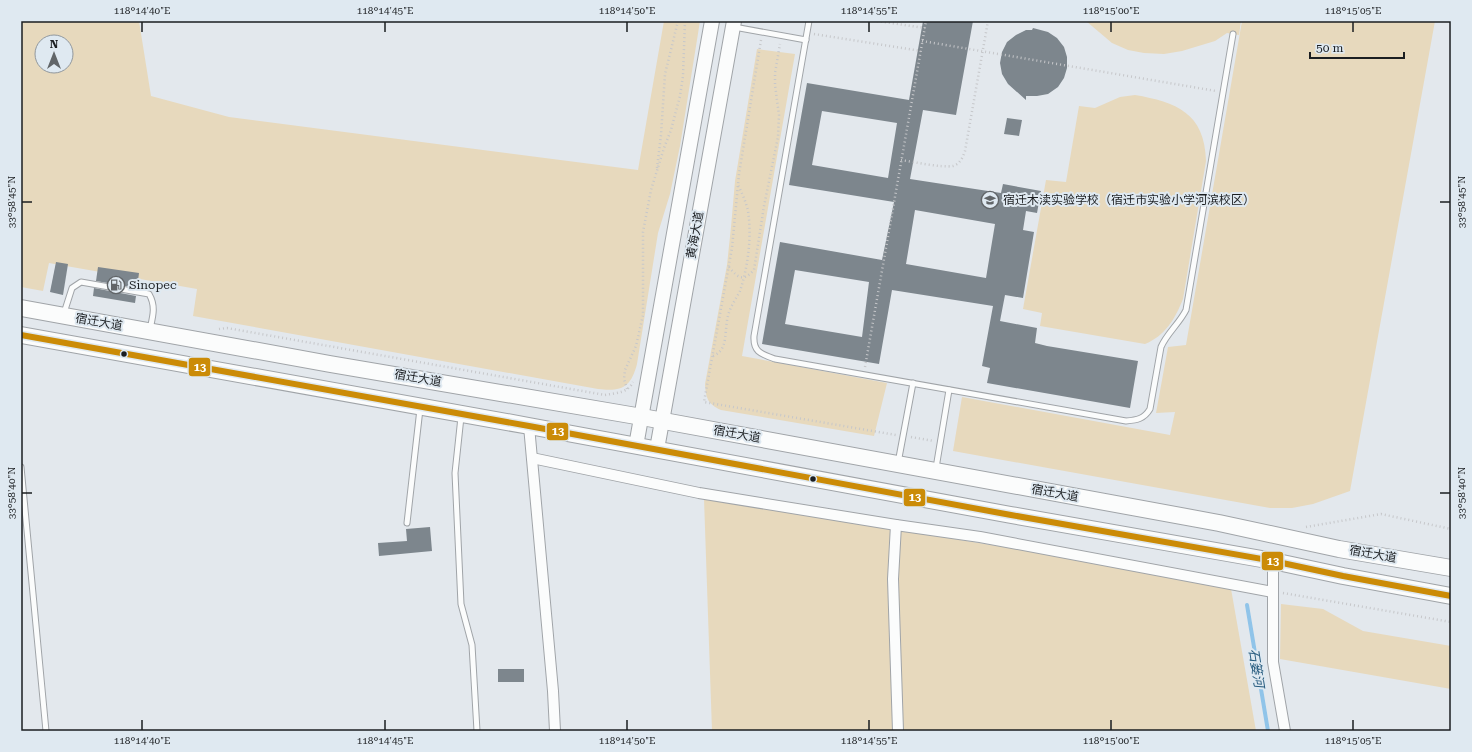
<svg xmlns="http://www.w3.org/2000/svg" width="1472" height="752" font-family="'Roboto Serif','Noto Sans SC',serif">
<rect width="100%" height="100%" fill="#e3e8ed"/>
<g fill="#e7d9bd" fill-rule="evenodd">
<path d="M 21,21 L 139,21 L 151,96 L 229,117 L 638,170 L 664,21 L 700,21 L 680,146 L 670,194 L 658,233 L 637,364 C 631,387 622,392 598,389 L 193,316 L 197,289 L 49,263 L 43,291 L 21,287 ZM 42,42 L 66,42 L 66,66 L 42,66 Z"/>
<path d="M 1086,21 L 1241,21 L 1239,35 L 1227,33 L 1215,41 L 1182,51 L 1164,54 L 1144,53 L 1128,50 L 1112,43 Z"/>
<path d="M 1242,21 L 1435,21 L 1350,491 L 1313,504 L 1292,508 L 1270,508 L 953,451 L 962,397 L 1170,435 L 1175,412 L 1156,413 L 1168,347 L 1186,345 Z"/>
<path d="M 757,49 L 795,54 L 742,356 L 887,383 L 874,436 L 721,410 C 708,404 706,399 705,384 L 727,265 L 731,227 L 735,181 Z"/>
<path d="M 1135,95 C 1176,102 1205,113 1206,161 L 1183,299 C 1175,319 1165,336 1145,344 L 1040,326 L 1042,313 L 1023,309 L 1046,180 L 1066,182 L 1079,106 L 1095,108 L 1120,97 Z"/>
<path d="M 704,499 L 1230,583 L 1256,731 L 712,731 Z"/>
<path d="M 1281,604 L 1323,609 L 1363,631 L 1451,646 L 1451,689 L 1280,659 Z"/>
</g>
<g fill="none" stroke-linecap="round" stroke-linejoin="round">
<path stroke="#90c4e9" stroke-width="4" d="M 1247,605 L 1268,731"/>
</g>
<g fill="#7d868d" fill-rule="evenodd">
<path d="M 923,21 L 973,21 L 956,115 L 923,110 L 910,179 L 1001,193 L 1003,184 L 1041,191 L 1037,213 L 1026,211 L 1023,230 L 1034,232 L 1023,298 L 1005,295 L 1000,321 L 1037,328 L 1035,343 L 1047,346 L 1138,361 L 1130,408 L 987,383 L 990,368 L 982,366 L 993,306 L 892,290 L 879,364 L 762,344 L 780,242 L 882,260 L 894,202 L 789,185 L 807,83 L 909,100 ZM 822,111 L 897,123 L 888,178 L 812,165 ZM 915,210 L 995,224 L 986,278 L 906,264 ZM 795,270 L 869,282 L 862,337 L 785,324 Z"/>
<path d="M 1033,28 L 1048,32 L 1057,38 L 1064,47 L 1067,57 L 1067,68 L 1064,78 L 1058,87 L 1048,94 L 1037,96 L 1026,96 L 1026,100 L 1008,84 L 1002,74 L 1000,63 L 1002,52 L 1007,42 L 1016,35 L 1026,30 L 1032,30 Z"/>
<path d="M 1007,118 L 1022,120 L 1019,136 L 1004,134 Z"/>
<path d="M 56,262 L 68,264 L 63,295 L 50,292 Z"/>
<path d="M 98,267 L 139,273 L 137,288 L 96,281 Z"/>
<path d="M 94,288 L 136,296 L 135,303 L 93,296 Z"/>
<path d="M 430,527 L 432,551 L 379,556 L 378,543 L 407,541 L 406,529 Z"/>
<rect x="498" y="669" width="26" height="13"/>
</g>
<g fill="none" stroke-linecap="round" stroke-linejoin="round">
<defs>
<g id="service">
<path d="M 809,21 L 754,336 C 753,352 761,354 775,359 L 1126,421 C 1137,420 1144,419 1150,409 L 1161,347 C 1167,333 1179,324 1186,310 L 1233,34"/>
<path d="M 734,27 L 806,40"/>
<path d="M 64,313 L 72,288 L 81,282 L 149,294 C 156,306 153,316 150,329"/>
<path d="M 461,417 L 455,473 L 461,604 L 472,645 L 477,731"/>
<path d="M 898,463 L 913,383"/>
<path d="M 21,467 L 46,731"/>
<path d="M 936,468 L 949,390"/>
<path d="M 407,523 L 420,409"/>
</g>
<g id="minor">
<path d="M 529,426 L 553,691 L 555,731"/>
<path d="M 532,458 L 699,493 L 896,525 L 980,537 L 1273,592"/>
<path d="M 896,525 L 893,579 L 898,731"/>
<path d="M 1273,561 L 1273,662 L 1285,731"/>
</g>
<g id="secondary">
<path d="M 636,446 L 712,21"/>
<path d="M 657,449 L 734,21"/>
</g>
<g id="primary">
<path d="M 21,308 L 330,364 L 642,417 L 1219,523 L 1339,549 L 1451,568"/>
<path d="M 21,335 L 529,426 L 1011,515 L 1273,561 L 1343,576 L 1451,596"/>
</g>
</defs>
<use href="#service" stroke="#a0a4a8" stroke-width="7"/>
<use href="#minor" stroke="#a0a4a8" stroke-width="12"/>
<use href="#secondary" stroke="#a0a4a8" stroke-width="16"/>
<use href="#primary" stroke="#a0a4a8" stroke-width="18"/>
<g stroke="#c6c7ca" stroke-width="2.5" stroke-dasharray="1 3" stroke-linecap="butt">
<path d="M 877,21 L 925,28"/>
<path d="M 814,34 L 921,51"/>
<path d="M 761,40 L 739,174 L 732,248 L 704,402 L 896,435"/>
<path d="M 922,41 L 1216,91"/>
<path d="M 901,160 C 914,162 942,168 953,166 C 960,164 963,157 965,151 L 988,21"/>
<path d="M 657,168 L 661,135 L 665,74 L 678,21"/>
<path d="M 729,267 C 738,278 743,282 754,270 L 764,206 L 778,137 L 779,115 L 775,85 L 775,73 L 780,44"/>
<path d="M 219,329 L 227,328 L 605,395 C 616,393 628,393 633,382"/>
<path d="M 713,356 C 729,350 724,330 728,316 C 730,307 736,299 740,291 C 748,267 752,236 748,211 C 746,202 742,193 738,185"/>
<path d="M 865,367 L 926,21"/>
<path d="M 627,389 L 624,379 L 625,370 L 636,346 L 643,315 L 643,232 L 651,190 L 664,148 L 671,130 L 680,96 L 683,76 L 685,21"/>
<path d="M 911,437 L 934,441"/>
<path d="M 1306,527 L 1381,514 L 1451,529"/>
<path d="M 1283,593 L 1451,622"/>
</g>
<use href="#service" stroke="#fbfcfc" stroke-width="5"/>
<use href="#minor" stroke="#fbfcfc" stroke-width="10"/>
<use href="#secondary" stroke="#fbfcfc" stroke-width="14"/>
<use href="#primary" stroke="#fbfcfc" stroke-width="16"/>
<defs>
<path id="bus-1" d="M 21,335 L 529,426 L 1011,515 L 1273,561 L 1343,576 L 1451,596"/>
</defs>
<use href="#bus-1" stroke="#dfe9f1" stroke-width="9"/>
<use href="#bus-1" stroke="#cb8b07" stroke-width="6"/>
</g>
<path fill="none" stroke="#1b1e21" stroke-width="1.5" d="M 142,22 L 142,32M 385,22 L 385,32M 627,22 L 627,32M 869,22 L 869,32M 1111,22 L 1111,32M 1353,22 L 1353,32M 22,202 L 32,202M 1440,202 L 1450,202M 22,493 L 32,493M 1440,493 L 1450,493M 142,720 L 142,730M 385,720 L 385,730M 627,720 L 627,730M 869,720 L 869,730M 1111,720 L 1111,730M 1353,720 L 1353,730"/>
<defs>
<symbol id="school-ring" viewBox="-11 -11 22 22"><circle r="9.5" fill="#dfe9f1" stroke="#616568" stroke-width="1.5"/><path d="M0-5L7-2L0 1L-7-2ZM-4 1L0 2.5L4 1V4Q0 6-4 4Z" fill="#616568"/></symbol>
<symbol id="fuel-ring" viewBox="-11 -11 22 22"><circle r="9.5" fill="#dfe9f1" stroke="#616568" stroke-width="1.5"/><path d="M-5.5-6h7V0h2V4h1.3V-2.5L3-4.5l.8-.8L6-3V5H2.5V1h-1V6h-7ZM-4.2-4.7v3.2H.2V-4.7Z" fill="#616568"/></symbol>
</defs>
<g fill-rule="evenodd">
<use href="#school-ring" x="980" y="190" width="20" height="20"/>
<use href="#fuel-ring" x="106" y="275" width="20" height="20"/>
</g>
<g fill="#1b1e21" stroke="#dfe9f1" stroke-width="1.5">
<circle cx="124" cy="354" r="3.5"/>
<circle cx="813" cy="479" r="3.5"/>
</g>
<g text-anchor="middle" stroke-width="4" stroke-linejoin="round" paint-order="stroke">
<g font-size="12" fill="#1b1e21" stroke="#dfe9f1" text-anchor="start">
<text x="1003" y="204">宿迁木渎实验学校（宿迁市实验小学河滨校区）</text>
<text x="129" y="289">Sinopec</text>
</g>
<g font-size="12" fill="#1b1e21" stroke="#dfe9f1">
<text transform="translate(695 235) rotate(-80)" y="4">黄海大道</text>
<text transform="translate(99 322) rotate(10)" y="4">宿迁大道</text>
<text transform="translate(418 378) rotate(10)" y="4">宿迁大道</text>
<text transform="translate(737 434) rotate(10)" y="4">宿迁大道</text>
<text transform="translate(1055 493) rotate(10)" y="4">宿迁大道</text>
<text transform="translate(1373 554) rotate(10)" y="4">宿迁大道</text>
</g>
<g font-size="13" font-style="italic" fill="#255a7d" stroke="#dfe9f1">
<text transform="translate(1257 668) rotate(81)" y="5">石篓河</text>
</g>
</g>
<g stroke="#dfe9f1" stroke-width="1.5">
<rect x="188" y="357" width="23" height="20" rx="4" fill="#cb8b07"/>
<rect x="546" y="422" width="23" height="19" rx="4" fill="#cb8b07"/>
<rect x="903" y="488" width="23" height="19" rx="4" fill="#cb8b07"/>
<rect x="1261" y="551" width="23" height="20" rx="4" fill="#cb8b07"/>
</g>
<g font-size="11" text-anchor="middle" font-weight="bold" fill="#fff">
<text x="200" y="371">13</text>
<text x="558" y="435">13</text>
<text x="915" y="501">13</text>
<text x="1273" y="565">13</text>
</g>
<rect width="1472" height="752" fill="none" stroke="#dfe9f1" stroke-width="44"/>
<g transform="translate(54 54)"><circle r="19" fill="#dfe9f1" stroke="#91989e"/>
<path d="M0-3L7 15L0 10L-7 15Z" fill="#616568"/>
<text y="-6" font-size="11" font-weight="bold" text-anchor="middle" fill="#1b1e21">N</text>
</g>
<path d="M1310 52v6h94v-6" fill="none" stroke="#1b1e21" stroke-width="2"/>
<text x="1316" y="52" font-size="12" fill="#1b1e21" stroke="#dfe9f1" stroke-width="3" paint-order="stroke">50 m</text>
<rect x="22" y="22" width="1428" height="708" fill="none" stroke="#1b1e21" stroke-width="1.5"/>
<g font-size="10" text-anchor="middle" fill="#1b1e21">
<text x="142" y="14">118°14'40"E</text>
<text x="385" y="14">118°14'45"E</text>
<text x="627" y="14">118°14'50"E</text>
<text x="869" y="14">118°14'55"E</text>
<text x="1111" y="14">118°15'00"E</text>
<text x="1353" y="14">118°15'05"E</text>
<text transform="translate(11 202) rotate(-90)" y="4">33°58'45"N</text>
<text transform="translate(1461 202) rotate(-90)" y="4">33°58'45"N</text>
<text transform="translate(11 493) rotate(-90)" y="4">33°58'40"N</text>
<text transform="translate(1461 493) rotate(-90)" y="4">33°58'40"N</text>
<text x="142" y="744">118°14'40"E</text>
<text x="385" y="744">118°14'45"E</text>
<text x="627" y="744">118°14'50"E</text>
<text x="869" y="744">118°14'55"E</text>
<text x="1111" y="744">118°15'00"E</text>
<text x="1353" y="744">118°15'05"E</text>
</g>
</svg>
